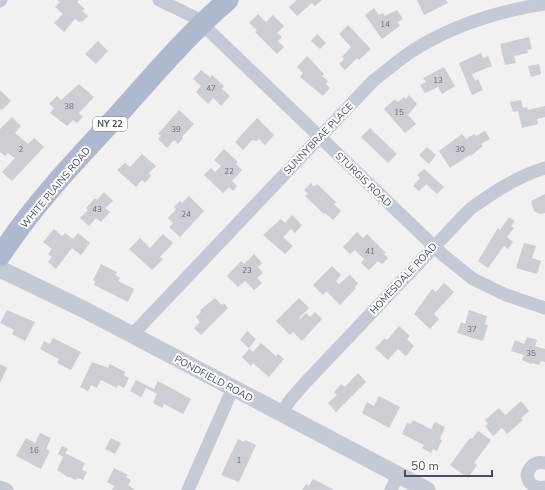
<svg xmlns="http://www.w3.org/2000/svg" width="545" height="490" font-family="'Nunito Sans',sans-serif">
<rect width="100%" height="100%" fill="#f2f0f0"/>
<g fill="#ccced4">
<path d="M 57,0 L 79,0 L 77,2 L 85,9 L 82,11 L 88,16 L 83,21 L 79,22 L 75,19 L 64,32 L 54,23 L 63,14 L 55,7 L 60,2 Z"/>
<path d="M 297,0 L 322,0 L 315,6 L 312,3 L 297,16 L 289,7 Z"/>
<path d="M 417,0 L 446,0 L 448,3 L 424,15 Z"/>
<path d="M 374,8 L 379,15 L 383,13 L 385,16 L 397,10 L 403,19 L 398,22 L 400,26 L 382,39 L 365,15 Z"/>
<path d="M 258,14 L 266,22 L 273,15 L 284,26 L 277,33 L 282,37 L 278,41 L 284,47 L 277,54 L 255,32 L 257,30 L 249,23 Z"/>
<path d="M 348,25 L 371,49 L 359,60 L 357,58 L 345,70 L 339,64 L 344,59 L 342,57 L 351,47 L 339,34 Z"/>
<path d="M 317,34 L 326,43 L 320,49 L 311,41 Z"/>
<path d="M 529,37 L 532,49 L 527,50 L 528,53 L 514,56 L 516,63 L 505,65 L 500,44 Z"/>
<path d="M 98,41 L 108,51 L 96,64 L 85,54 Z"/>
<path d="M 481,53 L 483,58 L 488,56 L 492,66 L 472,74 L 475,81 L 478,79 L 483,90 L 472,95 L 459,63 Z"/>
<path d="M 307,56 L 324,74 L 322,76 L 328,81 L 326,84 L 330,88 L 323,96 L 300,77 L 303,73 L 297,67 Z"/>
<path d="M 539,64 L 541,74 L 531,77 L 528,66 Z"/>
<path d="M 444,67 L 455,86 L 442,94 L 438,87 L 425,93 L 420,85 L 426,82 L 423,78 Z"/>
<path d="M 201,70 L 210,77 L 212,75 L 224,86 L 222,89 L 230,96 L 221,106 L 213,98 L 208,104 L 196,92 L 201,86 L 193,79 Z"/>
<path d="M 79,84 L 94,97 L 79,113 L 83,117 L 77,123 L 73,120 L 67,126 L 50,113 L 54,108 L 49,104 L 57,96 L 61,100 Z"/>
<path d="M 0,90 L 11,101 L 2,110 L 0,109 Z"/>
<path d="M 409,95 L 417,104 L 408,115 L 416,124 L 405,133 L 384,109 L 395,99 L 398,102 L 404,97 L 406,99 Z"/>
<path d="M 521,100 L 523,108 L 527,107 L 528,110 L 545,106 L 545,117 L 537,119 L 538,124 L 522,128 L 518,111 L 513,112 L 510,102 Z"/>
<path d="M 179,110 L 194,124 L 182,137 L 183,138 L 178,144 L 174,140 L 167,148 L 158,139 L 161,136 L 158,134 Z"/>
<path d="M 12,117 L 21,126 L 15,133 L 28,144 L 34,138 L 44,147 L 12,181 L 2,172 L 15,158 L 8,153 L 5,156 L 0,152 L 0,129 Z"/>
<path d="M 257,118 L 274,135 L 265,145 L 259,139 L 257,141 L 252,140 L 243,150 L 235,142 Z"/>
<path d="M 370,128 L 397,154 L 388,163 L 361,137 Z"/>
<path d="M 485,131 L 490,139 L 481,144 L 483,146 L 471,156 L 470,155 L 450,168 L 439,151 L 462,134 L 466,139 L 474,134 L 476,136 Z"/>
<path d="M 427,147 L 436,155 L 429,164 L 419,155 Z"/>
<path d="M 224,149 L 238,162 L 236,164 L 242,170 L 232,181 L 237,186 L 233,191 L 229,187 L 223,193 L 204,175 L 211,168 L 215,172 L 221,166 L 214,160 Z"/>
<path d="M 142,154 L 156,166 L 149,173 L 151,176 L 145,183 L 142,180 L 136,187 L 117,170 L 125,163 L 130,167 Z"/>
<path d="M 424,169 L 444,187 L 437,194 L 426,184 L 419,191 L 413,186 L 420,178 L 417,175 Z"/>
<path d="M 311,183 L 314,187 L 317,184 L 336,202 L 334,204 L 341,211 L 333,220 L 325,213 L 324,214 L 305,196 L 308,194 L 304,190 Z"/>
<path d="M 104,192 L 113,201 L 105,208 L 110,212 L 101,222 L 96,218 L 89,226 L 80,218 L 88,210 L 86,208 L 95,198 L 97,200 Z"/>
<path d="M 545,194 L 545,213 L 540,214 L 534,211 L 531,201 Z"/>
<path d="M 189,196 L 204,211 L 180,237 L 169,227 L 173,223 L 168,218 L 176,209 L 174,207 L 180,201 L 182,203 Z"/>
<path d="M 292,215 L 302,225 L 295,233 L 291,229 L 283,237 L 293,246 L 285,254 L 263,235 L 281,219 L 285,223 Z"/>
<path d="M 509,217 L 515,221 L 511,226 L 514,228 L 507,237 L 513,242 L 508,249 L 504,246 L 488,268 L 478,261 L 498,228 L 500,230 Z"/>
<path d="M 54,229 L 62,236 L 65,233 L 73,239 L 78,233 L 90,243 L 81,255 L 72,248 L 56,269 L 48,262 L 52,257 L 48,254 L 52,249 L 43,242 Z"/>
<path d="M 357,232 L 363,238 L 367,234 L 386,253 L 384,254 L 388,258 L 382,264 L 378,261 L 369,270 L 361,263 L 364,259 L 355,250 L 350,254 L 343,247 Z"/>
<path d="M 163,234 L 173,243 L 160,257 L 163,259 L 152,270 L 129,249 L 140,238 L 150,248 Z"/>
<path d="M 524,243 L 536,246 L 532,258 L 541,261 L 537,274 L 516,268 Z"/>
<path d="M 254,254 L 262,263 L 258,267 L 263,273 L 257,278 L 262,283 L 254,290 L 245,281 L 238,287 L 227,276 L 241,261 L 244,264 Z"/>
<path d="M 101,264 L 117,272 L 115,275 L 120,278 L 118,281 L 134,289 L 128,302 L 94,285 L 95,281 L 93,280 Z"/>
<path d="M 332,266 L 341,275 L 336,281 L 339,284 L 350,275 L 358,283 L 355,287 L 356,288 L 340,305 L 326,291 L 323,295 L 313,285 Z"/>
<path d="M 444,283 L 454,292 L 434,314 L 439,319 L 430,329 L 414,314 L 432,289 L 436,292 Z"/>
<path d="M 215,298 L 222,305 L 224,303 L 228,308 L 201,335 L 194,328 L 200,322 L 196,317 L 201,312 L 200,310 Z"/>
<path d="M 299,298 L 309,308 L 299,318 L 300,319 L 306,313 L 310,317 L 315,312 L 322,319 L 302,341 L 293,332 L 290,335 L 276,321 Z"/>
<path d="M 7,310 L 35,322 L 25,341 L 12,334 L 14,330 L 0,323 Z"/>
<path d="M 469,310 L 487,316 L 485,324 L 488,325 L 483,341 L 457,333 L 461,322 L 465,324 Z"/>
<path d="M 399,326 L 410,336 L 407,339 L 414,346 L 406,356 L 398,349 L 388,360 L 375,348 L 385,338 L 387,340 Z"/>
<path d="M 247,331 L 256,339 L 249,348 L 240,340 Z"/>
<path d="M 527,337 L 537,340 L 535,346 L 545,349 L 545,362 L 541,361 L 539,365 L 532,363 L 531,364 L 522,360 L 524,355 L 511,351 L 515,340 L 524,344 Z"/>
<path d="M 53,338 L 81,352 L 71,370 L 57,363 L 59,359 L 40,349 L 44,341 L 50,344 Z"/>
<path d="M 261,343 L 276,356 L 278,354 L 284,359 L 269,377 L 253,363 L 251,366 L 242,357 L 249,349 L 253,352 Z"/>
<path d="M 92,362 L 108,368 L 110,364 L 125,372 L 124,375 L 129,378 L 124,388 L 118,385 L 117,388 L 101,380 L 97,388 L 91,385 L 88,391 L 80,387 Z"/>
<path d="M 0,364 L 7,368 L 0,383 Z"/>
<path d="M 358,373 L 366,382 L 336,412 L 328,403 L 337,395 L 334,392 L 341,384 L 345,387 Z"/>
<path d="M 136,380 L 154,389 L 158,381 L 191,399 L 183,414 L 164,404 L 162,408 L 153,403 L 157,394 L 146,388 L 141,397 L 130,391 Z"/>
<path d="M 379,396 L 400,407 L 389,428 L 362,413 L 367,402 L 374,406 Z"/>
<path d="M 521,401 L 529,411 L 521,418 L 523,420 L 507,434 L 502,428 L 493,436 L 485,426 L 488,424 L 485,420 L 499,408 L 505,415 Z"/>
<path d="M 413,420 L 431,429 L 435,422 L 445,427 L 440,439 L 442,440 L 437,451 L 433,449 L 431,453 L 422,448 L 424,445 L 402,434 L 407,423 L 411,424 Z"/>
<path d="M 478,431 L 491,440 L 474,463 L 477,465 L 468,478 L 450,465 L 470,438 L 472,439 Z"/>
<path d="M 40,433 L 51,438 L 46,449 L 50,451 L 41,469 L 16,456 L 26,438 L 35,443 Z"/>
<path d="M 111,438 L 121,443 L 115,454 L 105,449 Z"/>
<path d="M 238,439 L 244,442 L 245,440 L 256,445 L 239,482 L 221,475 Z"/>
<path d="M 62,446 L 68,449 L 65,453 L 85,463 L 82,470 L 87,472 L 83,480 L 78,478 L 76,480 L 69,477 L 69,478 L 57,470 L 63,457 L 58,454 Z"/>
<path d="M 114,468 L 128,475 L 126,477 L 131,480 L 128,485 L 135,490 L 112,490 L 114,486 L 107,482 Z"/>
<path d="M 313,479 L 334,490 L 302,490 L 306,484 L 309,486 Z"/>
</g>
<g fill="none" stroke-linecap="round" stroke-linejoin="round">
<g stroke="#c3c9d5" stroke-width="13">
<path d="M 159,0 L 192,16 L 201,23 L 443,255 L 473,279 L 506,295 L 545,308"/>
<path d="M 0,1 L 1,0"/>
<path d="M 132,335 L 373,81 C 386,71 399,60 412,51 C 453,25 498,11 545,4"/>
<path d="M 281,413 L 291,399 L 306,382 L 470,209 C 494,192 516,177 545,168"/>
<path d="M 545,463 C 536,461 529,466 527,475 C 529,485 535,489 545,487"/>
<path d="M 0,487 L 7,490"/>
<path d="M 188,490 L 233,388"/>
<path d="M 391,490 L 398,475"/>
</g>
<path stroke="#c3c9d5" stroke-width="17" d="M 0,269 L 85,310 L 427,490"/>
<path stroke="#aeb9d0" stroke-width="21" d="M 0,256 C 33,205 76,160 117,116 C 153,76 187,35 228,0"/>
</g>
<g text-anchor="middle" stroke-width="4" stroke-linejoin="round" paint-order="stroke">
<g font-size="8" fill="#686f7c">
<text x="385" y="27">14</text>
<text x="438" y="83">13</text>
<text x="211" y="91">47</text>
<text x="69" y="109">38</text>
<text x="399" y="115">15</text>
<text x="176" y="132">39</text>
<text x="21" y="152">2</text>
<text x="460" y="152">30</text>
<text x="229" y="174">22</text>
<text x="97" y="212">43</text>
<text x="186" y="217">24</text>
<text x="370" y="254">41</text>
<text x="247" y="273">23</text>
<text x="472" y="332">37</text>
<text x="531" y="356">35</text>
<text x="34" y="453">16</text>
<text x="239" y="463">1</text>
</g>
<rect fill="#fff" stroke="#7e848e" stroke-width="1" x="93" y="117" width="34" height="14" rx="3"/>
<g font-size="9" font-weight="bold" fill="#474f5e">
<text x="110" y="127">NY 22</text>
</g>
<g font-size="10" fill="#474f5e" stroke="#fff">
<text transform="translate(318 138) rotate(-46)" y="4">SUNNYBRAE PLACE</text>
<text transform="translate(364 179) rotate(44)" y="4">STURGIS ROAD</text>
<text transform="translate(55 187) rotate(-50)" y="4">WHITE PLAINS ROAD</text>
<text transform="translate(403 278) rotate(-47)" y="4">HOMESDALE ROAD</text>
<text transform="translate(214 378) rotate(28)" y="4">PONDFIELD ROAD</text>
</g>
</g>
<path d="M405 470v6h87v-6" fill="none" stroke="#474f5e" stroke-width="2"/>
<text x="411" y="470" font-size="12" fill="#474f5e" stroke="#ffffff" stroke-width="3" paint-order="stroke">50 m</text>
</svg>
